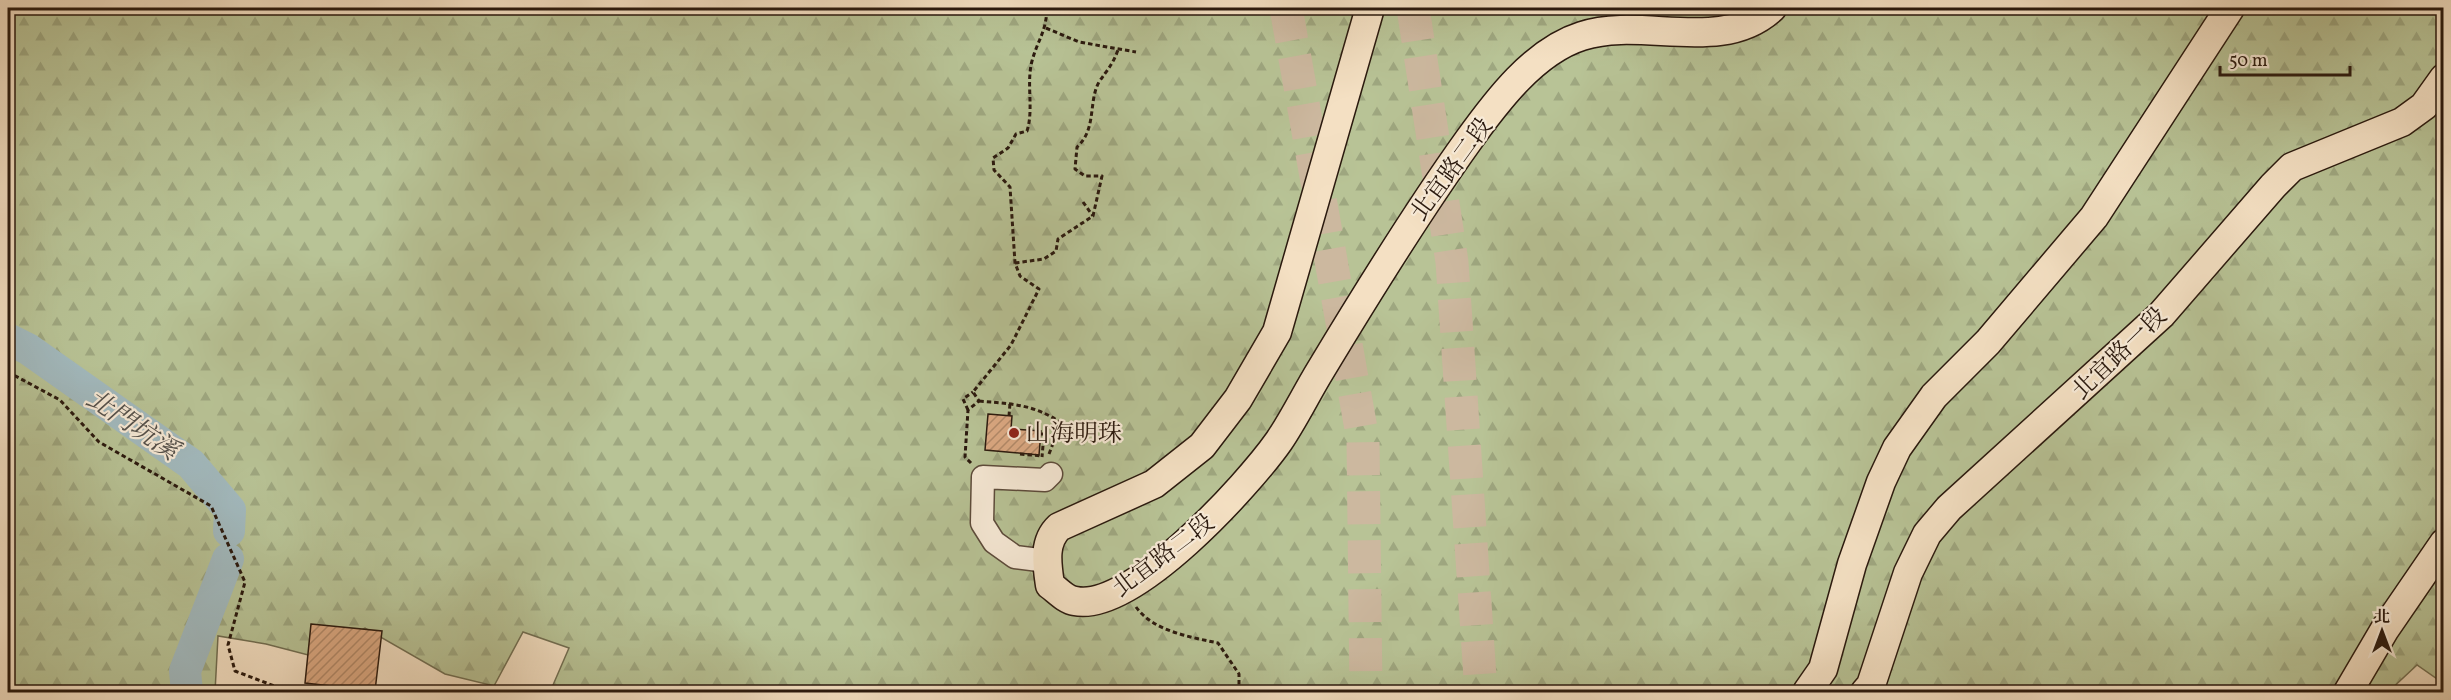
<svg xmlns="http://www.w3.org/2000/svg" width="2451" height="700" font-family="Vollkorn,'Noto Serif TC',serif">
<defs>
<pattern id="forest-firs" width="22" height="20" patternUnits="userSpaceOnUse" patternTransform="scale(1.5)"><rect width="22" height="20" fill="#b8c396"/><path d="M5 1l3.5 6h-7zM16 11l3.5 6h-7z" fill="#9ea780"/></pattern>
<pattern id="building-hatch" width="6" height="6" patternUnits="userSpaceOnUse" patternTransform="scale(1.5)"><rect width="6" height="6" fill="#ddaa84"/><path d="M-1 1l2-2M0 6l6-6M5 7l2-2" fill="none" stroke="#b38a6a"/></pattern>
</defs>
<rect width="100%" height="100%" fill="#f4e0c3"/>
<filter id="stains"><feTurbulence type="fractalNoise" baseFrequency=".00333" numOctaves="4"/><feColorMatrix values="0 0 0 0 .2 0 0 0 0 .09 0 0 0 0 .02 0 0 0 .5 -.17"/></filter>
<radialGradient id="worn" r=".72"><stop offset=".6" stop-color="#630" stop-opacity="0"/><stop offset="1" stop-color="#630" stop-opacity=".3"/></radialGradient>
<path fill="url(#forest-firs)" stroke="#716e52" stroke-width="1.5" d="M 8,8 L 2443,8 L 2443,683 L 2417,665 L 2388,692 L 550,692 L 569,648 L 523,632 L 494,686 L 445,674 L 365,628 L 312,656 L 266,644 L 218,636 L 215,692 L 8,692 Z"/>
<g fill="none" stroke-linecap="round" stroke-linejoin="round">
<g stroke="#a2babf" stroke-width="32">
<path d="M 8,339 L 28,349 L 191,464 L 230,510 L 229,531"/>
<path d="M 187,692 L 185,671 L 228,559"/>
</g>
</g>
<g fill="url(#building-hatch)" stroke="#2a190e" stroke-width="1.5">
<path d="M 988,414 L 1012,416 L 1011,429 L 1041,431 L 1039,455 L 985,450 Z"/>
<path d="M 311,624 L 382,631 L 375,691 L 305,683 Z"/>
</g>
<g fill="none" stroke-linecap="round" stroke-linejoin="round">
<g stroke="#ccb89f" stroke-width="33" stroke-dasharray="33 16" stroke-linecap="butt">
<path d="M 1286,8 L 1363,440 L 1366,692"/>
<path d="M 1413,8 L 1452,262 L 1481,692"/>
</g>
<defs>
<path id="minor" d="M 1047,561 L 1015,557 L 994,542 L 982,523 L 983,477 L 1045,480 L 1051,474"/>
<g id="major">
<path d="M 1370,8 L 1277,332 L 1238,399 L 1202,446 L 1154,484 L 1059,527 C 1043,542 1047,564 1050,585 C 1057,590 1066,600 1075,601 C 1132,613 1248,485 1279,441 C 1294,419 1306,394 1320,371 C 1367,293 1415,215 1468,141 C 1496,102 1534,51 1582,36 C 1642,16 1721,55 1772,8"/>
<path d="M 1807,692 L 1823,669 L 1852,564 L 1881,482 L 1897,448 L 1934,396 L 1988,342 L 2094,217 L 2230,8"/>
<path d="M 1865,692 L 1871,685 L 1908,573 L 1927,534 L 1949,508 L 2161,315 L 2273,186 L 2292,167 L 2402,122 L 2424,106 L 2444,78"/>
<path d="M 2348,692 L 2385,629 L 2444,543"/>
</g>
</defs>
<use href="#minor" stroke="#5c4b3b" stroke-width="25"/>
<use href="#major" stroke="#2a190e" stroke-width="31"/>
<g stroke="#2a190e" stroke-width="3" stroke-dasharray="4.5 3" stroke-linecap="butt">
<path d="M 1046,28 L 1079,42 L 1136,52"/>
<path d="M 1083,202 L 1093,216"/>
<path d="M 1015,263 L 1044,259 L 1056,251 L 1058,239 L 1093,216 L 1102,176 L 1085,176 L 1075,169 L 1077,147 C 1097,129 1088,102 1099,82 C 1107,70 1112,66 1118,50"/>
<path d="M 8,372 L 60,400 L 99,442 L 211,506 L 245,582 L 228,645 L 235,671 L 290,692"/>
<path d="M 979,401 C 1027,405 1041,406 1079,436"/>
<path d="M 968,410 L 963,399 L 973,392"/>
<path d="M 1009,416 L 1010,403"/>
<path d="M 1041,434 L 1044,434 L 1042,457"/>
<path d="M 1020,454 L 1042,456"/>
<path d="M 1049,454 L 1061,423"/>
<path d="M 971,463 L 965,457 L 968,410 L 979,401 L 973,392 L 1011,345 L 1039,289 L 1020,276 L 1015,263 L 1010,187 L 994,170 L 993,158 L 1008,148 L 1016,134 L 1027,131 C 1034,109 1026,84 1032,61 C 1038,39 1046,33 1047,8"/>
<path d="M 1136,607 C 1153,631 1190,637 1218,643 L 1239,674 L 1239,692"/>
<path d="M 426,692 L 433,687 L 460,692"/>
</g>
<use href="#minor" stroke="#f8ebd8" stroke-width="22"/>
<use href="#major" stroke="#f4e0c3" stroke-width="28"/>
</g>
<circle fill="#8f2418" stroke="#f8ebd8" stroke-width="2" cx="1014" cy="433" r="6"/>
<g text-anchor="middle" stroke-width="4.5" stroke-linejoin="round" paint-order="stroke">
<g font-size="24" fill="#2a190e" stroke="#f8ebd8">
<text transform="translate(1451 169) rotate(-54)" y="8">北宜路二段</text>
<text transform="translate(2119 353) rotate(-44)" y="8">北宜路一段</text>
<text transform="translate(1163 555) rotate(-37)" y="8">北宜路二段</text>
</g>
<g font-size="24" fill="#2a190e" stroke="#f8ebd8" text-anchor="start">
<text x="1026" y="441">山海明珠</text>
</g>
<g font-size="26" font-style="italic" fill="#54514c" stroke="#f8ebd8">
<text transform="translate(133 424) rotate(34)" y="9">北門坑溪</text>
</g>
</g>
<rect width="2451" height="700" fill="none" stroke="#f4e0c3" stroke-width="30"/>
<rect x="9" y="9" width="2433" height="682" fill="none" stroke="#2a190e" stroke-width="3"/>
<rect x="15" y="15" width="2421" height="670" fill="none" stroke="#2a190e" stroke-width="1.5"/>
<g transform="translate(2382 631)" stroke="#f8ebd8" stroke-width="4.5" paint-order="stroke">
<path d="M0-4.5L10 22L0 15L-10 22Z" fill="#2a190e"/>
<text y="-9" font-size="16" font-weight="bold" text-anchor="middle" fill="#2a190e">北</text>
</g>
<path d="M2220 66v9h130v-9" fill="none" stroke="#2a190e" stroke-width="3"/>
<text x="2229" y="66" font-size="18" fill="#2a190e" stroke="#f8ebd8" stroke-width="4.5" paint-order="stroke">50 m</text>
<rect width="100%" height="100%" filter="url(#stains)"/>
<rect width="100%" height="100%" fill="url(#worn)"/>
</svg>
